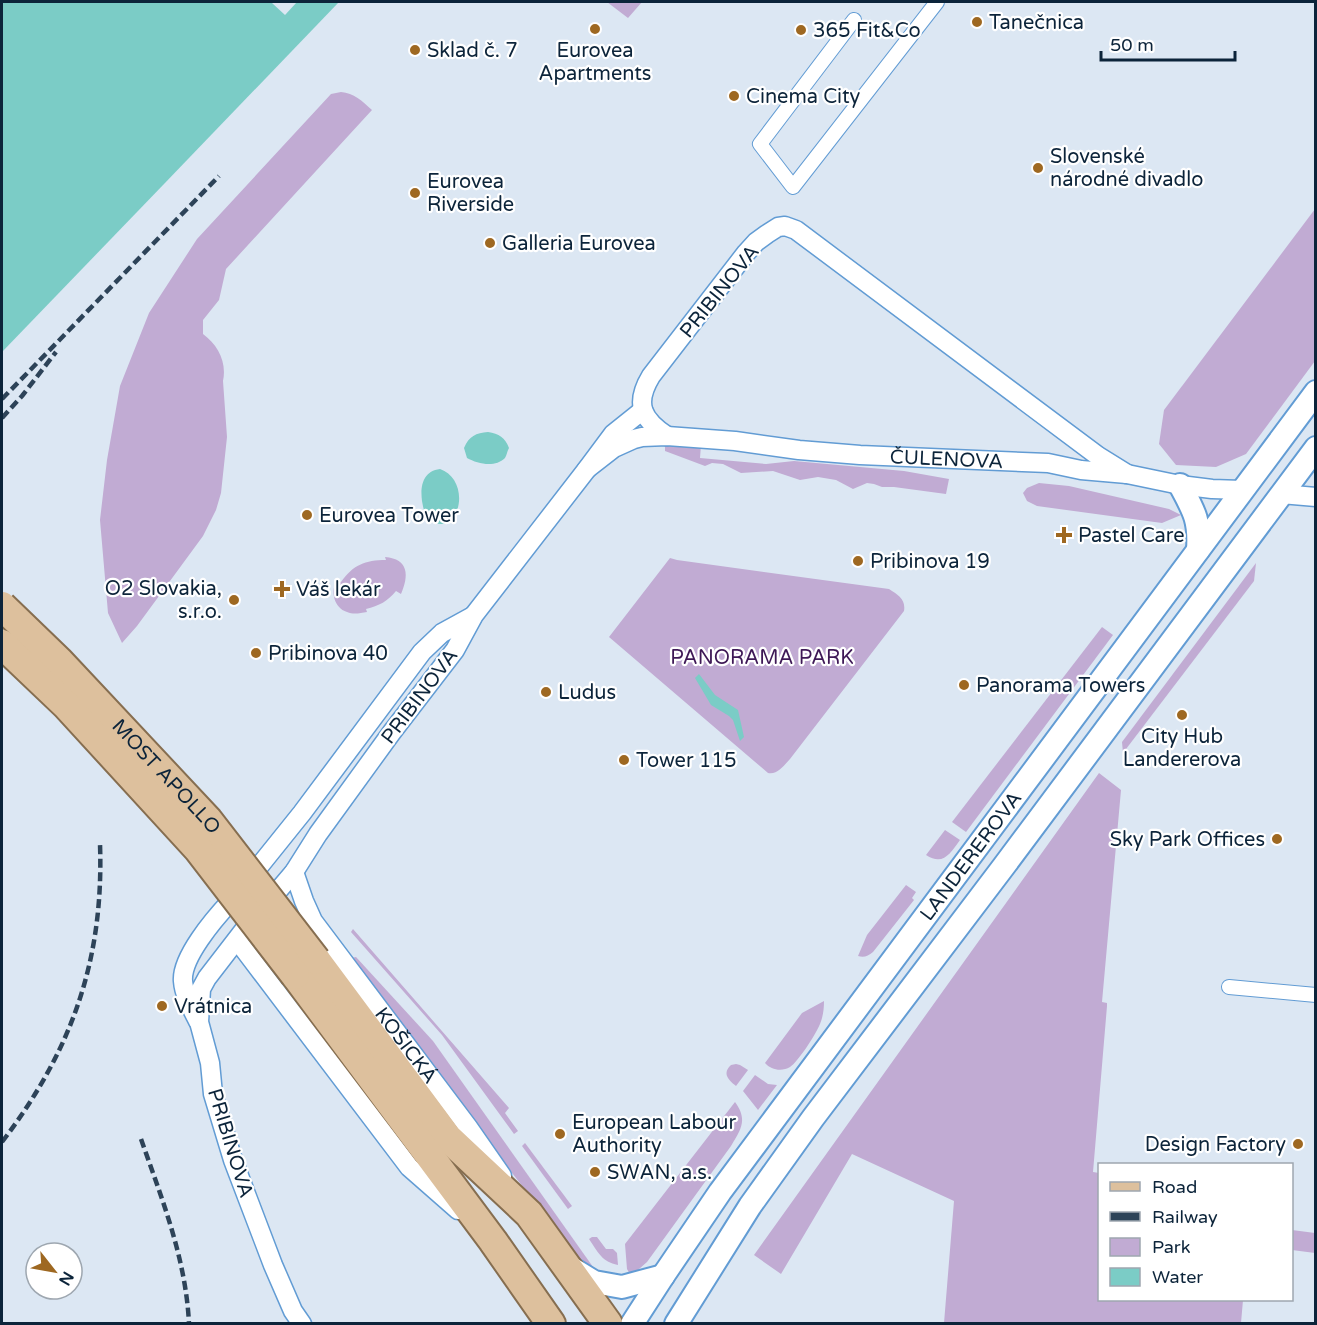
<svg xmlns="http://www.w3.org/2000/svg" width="1317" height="1325" font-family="'Varela Round',sans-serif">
<rect width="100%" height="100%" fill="#dce7f3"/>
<g fill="#c1abd3">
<path d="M 607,2 L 642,2 L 628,18 Z"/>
<path d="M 341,92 C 354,93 362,101 372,110 L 226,269 L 219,300 L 203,320 L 203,334 C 218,345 227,362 223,381 L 227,437 L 221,493 L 216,510 L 203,536 L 137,626 L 122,643 L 108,613 L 100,520 L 107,460 L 120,386 L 149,313 L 197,239 L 331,94 Z"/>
<path d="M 1315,209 L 1315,361 L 1246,454 L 1216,467 L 1176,465 L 1159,444 L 1164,410 Z"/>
<path d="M 665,443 L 701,445 L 700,458 L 766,464 L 794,461 L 904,471 L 949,479 L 946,494 L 894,487 L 882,487 L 874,484 L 867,483 L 853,489 L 836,480 L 818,477 L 800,480 L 773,471 L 741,473 L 723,464 L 712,463 L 705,466 L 665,451 Z"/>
<path d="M 1039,483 L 1069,486 L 1169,509 L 1181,515 L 1162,523 L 1037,506 L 1027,501 L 1023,493 L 1027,488 Z"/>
<path d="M 385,557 C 409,559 409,576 401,594 L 396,591 C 388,601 379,606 366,609 L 367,612 C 360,613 354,615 347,612 C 334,608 330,591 337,580 L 341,582 C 353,565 365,560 386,560 Z"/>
<path d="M 670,558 L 677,560 L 889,589 C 898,595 906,599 904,611 L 790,759 C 784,765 778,775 768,773 L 609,637 Z"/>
<path d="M 1256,563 L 1254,581 L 1123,753 L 1122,742 Z"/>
<path d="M 1102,627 L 1113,635 L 966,832 L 952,822 Z"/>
<path d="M 1099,773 L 1121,790 L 1102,1002 L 1107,1003 L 1107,1006 L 1093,1172 L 1099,1173 L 1100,1300 L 1243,1300 L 1241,1323 L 944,1323 L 954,1201 L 852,1154 L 781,1274 L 754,1255 Z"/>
<path d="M 945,830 L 960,840 C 950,854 943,866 926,855 Z"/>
<path d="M 906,885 L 916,892 L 912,898 L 914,900 L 873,952 C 868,956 864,958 858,956 L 867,935 Z"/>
<path d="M 353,929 L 509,1108 L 505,1113 L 518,1131 L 514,1134 L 442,1035 L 351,932 Z"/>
<path d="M 356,957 L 433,1041 L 598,1274 L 591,1271 L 580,1260 L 441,1082 L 351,958 Z"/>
<path d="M 824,1001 C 824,1009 823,1017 820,1024 C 816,1034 798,1062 790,1067 C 782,1072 771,1070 765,1063 L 802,1013 Z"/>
<path d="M 736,1064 L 740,1065 L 748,1070 L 736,1086 C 728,1080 722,1073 731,1065 Z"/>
<path d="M 755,1075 L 768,1084 L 777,1085 L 758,1110 L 743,1091 Z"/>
<path d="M 735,1102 C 748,1120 741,1129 731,1146 L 647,1262 L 631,1276 L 627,1269 L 625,1244 Z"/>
<path d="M 525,1143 L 572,1206 L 568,1209 L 522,1146 Z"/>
<path d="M 1292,1230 L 1315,1233 L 1315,1253 L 1292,1250 Z"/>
<path d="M 592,1237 L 597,1237 L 606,1249 L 613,1249 L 617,1253 L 618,1265 C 602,1262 598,1252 589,1239 Z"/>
</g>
<g fill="#7bccc6">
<path d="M 2,2 L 339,2 L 164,184 L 2,352 Z"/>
<path d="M 488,432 C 499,434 505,437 509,448 C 507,451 507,455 505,458 C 495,468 478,464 467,458 L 464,448 C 469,436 476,433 488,432 Z"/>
<path d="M 440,469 C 458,475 464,498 455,515 C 449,526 437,527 428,518 C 424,514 423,506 422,501 C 420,486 423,471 440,469 Z"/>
<path d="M 699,674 L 715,695 L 738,710 L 744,737 L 740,741 L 733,720 L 729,716 L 711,705 L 695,678 Z"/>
</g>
<path fill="#dce7f3" d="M 273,2 L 297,2 L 285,15 L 272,3 Z"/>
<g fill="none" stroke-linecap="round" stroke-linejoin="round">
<defs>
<g id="pedestrian">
<path d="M 854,20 L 760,144 L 793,187 L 937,2"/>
<path d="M 1229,987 L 1316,995"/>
</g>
<g id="minor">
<path d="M 667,436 C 642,419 634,404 651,376 L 746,253 L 756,242 L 767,234 L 778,227 L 785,226 L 796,230 L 1098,456 L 1127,474"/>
<path id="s1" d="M 587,469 L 614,448 L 634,439 L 642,437 L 667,436 L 735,441 L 799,450 L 860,455 L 1048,463 L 1081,470 L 1127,474 L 1180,485 L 1212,489 L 1242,490"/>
<path d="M 1281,494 L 1316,497"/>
<path d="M 257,869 L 302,813 L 422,652 L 442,633 L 473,616"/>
<path id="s2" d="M 294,872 L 304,901 L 313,921 L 468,1127 L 502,1176"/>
<path d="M 277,892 L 294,872 L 318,834 L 392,732 L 455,650 L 474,615 L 587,469 L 613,434 L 643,410"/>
<path d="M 244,930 L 207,978 L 201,989 L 199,1022 L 210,1063 L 213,1094 L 233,1160 L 273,1265 L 293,1311 L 302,1324"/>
<path d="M 237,940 L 409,1167 L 458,1210"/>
<path d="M 198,1021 C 192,1009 184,995 183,981 C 181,958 214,919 230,902"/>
</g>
<g id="tertiary">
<path d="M 1180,485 C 1194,511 1200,520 1198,550"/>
<path d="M 571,1268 L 594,1282 L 622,1287 L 663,1276"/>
<path id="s3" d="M 632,1324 L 663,1276 L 720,1192 L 1316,392"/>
<path d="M 676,1324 L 750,1206 L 813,1118 L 1004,866 L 1316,448"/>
</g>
<g id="primary">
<path d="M 316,960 L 448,1138 L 529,1214 L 608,1324"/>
<path d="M 295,975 L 493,1241 L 551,1324"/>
</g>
</defs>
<use href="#pedestrian" stroke="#629cd4" stroke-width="16"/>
<use href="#minor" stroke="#629cd4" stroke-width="21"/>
<use href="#tertiary" stroke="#629cd4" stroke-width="26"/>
<use href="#primary" stroke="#866e50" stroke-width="32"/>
<use href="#pedestrian" stroke="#fff" stroke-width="14"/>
<use href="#minor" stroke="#fff" stroke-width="18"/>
<use href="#tertiary" stroke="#fff" stroke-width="22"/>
<use href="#primary" stroke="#ddc09d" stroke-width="28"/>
<g stroke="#2d4358" stroke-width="4.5" stroke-dasharray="9 4.5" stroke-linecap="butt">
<path d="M 2,399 L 219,176"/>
<path d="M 2,418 L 22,396 L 56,352"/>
<path d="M 141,1139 C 162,1199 186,1259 189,1324"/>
<path d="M 2,1142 C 72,1050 104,960 100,844"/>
</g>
<defs>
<g id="primary-bridge">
<path id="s4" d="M 2,606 L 59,661 L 208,820 L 316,960"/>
<path d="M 2,644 L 66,705 L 198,849 L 295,975"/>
</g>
</defs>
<use href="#primary-bridge" stroke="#866e50" stroke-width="32" stroke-linecap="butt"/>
<use href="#primary-bridge" stroke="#ddc09d" stroke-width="28"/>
</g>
<g fill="#9e6821" stroke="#fff" stroke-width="2">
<circle cx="977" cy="22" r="6"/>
<circle cx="595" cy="29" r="6"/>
<circle cx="801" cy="30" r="6"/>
<circle cx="415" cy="50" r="6"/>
<circle cx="734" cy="96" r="6"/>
<circle cx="1038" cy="168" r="6"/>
<circle cx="415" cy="193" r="6"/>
<circle cx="490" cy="243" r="6"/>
<circle cx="307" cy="515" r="6"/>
<path d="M1061 526h6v6h6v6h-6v6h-6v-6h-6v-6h6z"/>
<circle cx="858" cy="561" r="6"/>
<path d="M279 580h6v6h6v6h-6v6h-6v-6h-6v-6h6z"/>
<circle cx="234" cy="600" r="6"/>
<circle cx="256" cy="653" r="6"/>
<circle cx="964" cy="685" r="6"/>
<circle cx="546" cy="692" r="6"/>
<circle cx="1182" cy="715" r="6"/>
<circle cx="624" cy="760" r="6"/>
<circle cx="1277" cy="839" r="6"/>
<circle cx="162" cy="1006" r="6"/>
<circle cx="560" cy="1134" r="6"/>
<circle cx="1298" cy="1144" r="6"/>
<circle cx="595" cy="1172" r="6"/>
</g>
<g text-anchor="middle" stroke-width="4.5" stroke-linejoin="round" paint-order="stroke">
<g font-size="20" fill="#0c243a" stroke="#fff" text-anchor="start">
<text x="989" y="29">Tanečnica</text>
<text x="813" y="37">365 Fit&amp;Co</text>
<text x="427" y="57">Sklad č. 7</text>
<text x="595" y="57" text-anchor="middle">Eurovea<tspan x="595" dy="23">Apartments</tspan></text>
<text x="746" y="103">Cinema City</text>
<text x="1050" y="163">Slovenské<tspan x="1050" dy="23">národné divadlo</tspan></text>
<text x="427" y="188">Eurovea<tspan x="427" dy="23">Riverside</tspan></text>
<text x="502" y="250">Galleria Eurovea</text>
<text x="319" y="522">Eurovea Tower</text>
<text x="1078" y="542">Pastel Care</text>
<text x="870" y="568">Pribinova 19</text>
<text x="222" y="595" text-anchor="end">O2 Slovakia,<tspan x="222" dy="23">s.r.o.</tspan></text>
<text x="296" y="596">Váš lekár</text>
<text x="268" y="660">Pribinova 40</text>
<text x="976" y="692">Panorama Towers</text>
<text x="558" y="699">Ludus</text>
<text x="1182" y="743" text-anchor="middle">City Hub<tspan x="1182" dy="23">Landererova</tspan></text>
<text x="636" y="767">Tower 115</text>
<text x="1265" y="846" text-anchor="end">Sky Park Offices</text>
<text x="174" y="1013">Vrátnica</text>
<text x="572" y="1129">European Labour<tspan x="572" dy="23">Authority</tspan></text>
<text x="1286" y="1151" text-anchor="end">Design Factory</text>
<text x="607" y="1179">SWAN, a.s.</text>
</g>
<g font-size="20" fill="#0c243a" stroke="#fff">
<text transform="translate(719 291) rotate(-51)" y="7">PRIBINOVA</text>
<text dy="7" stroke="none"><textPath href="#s1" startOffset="370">ČULENOVA</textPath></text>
<text transform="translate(419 696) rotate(-53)" y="7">PRIBINOVA</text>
<text dy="7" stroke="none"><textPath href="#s4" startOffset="237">MOST APOLLO</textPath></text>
<text dy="7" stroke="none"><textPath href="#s3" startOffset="578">LANDEREROVA</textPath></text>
<text dy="7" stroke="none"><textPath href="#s2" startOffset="208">KOŠICKÁ</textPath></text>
<text transform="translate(231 1143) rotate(73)" y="7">PRIBINOVA</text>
</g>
<g font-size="20" fill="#3e1856" stroke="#fff">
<text x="762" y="664">PANORAMA PARK</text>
</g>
</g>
<rect width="1317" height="1325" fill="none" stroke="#0c243a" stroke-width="6"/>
<rect x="1098" y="1163" width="195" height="138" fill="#ffffff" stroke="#9ea7b0" stroke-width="1.5"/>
<rect x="1110" y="1182" width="30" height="9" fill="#ddc09d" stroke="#9ea7b0" stroke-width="1.5"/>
<text x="1152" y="1193" font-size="18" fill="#0c243a">Road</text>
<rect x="1110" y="1212" width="30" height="9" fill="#2d4358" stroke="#9ea7b0" stroke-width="1.5"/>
<text x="1152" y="1223" font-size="18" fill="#0c243a">Railway</text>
<rect x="1110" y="1238" width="30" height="18" fill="#c1abd3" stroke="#9ea7b0" stroke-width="1.5"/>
<text x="1152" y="1253" font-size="18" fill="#0c243a">Park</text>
<rect x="1110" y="1268" width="30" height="18" fill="#7bccc6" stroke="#9ea7b0" stroke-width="1.5"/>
<text x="1152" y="1283" font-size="18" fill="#0c243a">Water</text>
<g transform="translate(54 1271) rotate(121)"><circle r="28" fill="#ffffff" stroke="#9ea7b0" stroke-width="1.5"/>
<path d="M0-4.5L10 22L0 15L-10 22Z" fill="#9e6821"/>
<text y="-9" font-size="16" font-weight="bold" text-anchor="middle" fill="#0c243a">N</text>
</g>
<path d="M1101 51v9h134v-9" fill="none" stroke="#0c243a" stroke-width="3"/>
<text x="1110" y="51" font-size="18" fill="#0c243a" stroke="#ffffff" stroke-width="4.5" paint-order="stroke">50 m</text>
</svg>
